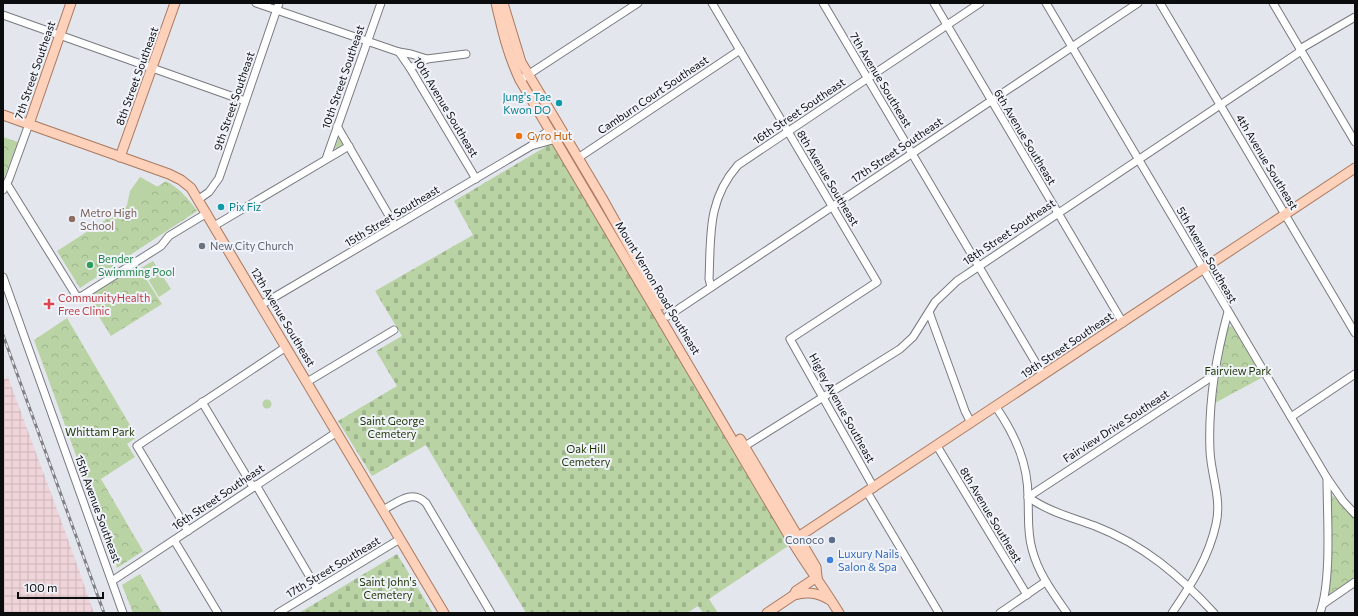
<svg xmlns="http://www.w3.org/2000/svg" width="1358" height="616" font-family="Commissioner,sans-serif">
<defs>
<pattern id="industrial-grid" width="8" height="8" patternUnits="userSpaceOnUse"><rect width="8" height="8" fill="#efd5da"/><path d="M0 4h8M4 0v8" fill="none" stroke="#ccb6ba"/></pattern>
<pattern id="cemetery-stones" width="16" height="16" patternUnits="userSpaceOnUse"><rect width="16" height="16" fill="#b9d3a4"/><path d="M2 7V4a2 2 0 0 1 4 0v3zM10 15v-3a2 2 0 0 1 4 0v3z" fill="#9eb48c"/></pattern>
<pattern id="park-crowns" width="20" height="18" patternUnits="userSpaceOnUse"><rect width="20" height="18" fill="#b9d3a4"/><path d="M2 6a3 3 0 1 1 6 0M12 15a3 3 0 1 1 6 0" fill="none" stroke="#9eb48c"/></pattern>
</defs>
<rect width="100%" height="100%" fill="#e4e6ed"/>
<path fill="url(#industrial-grid)" d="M 8,377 L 69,542 L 94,613 L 3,613 L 3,380 Z"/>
<g fill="#b9d3a4">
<path d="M 339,137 L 344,144 L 336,149 L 335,147 Z"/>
<path d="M 140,177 L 176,197 L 126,210 L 130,191 Z"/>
<path d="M 153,261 L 171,289 L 159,297 L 141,268 Z"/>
<circle cx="267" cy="404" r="4.5"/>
</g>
<g fill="url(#cemetery-stones)">
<path d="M 552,143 L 555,144 L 752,479 L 788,546 L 709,599 L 718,613 L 703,613 L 698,606 L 687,613 L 526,613 L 426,445 L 372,476 L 338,421 L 397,386 L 376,351 L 402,336 L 375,291 L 473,235 L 454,201 Z"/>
<path d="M 397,554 L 433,613 L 298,613 L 299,613 Z"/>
</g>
<g fill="url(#park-crowns)">
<path d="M 3,137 L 18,142 L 3,181 Z"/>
<path d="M 166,181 C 180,189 188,198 197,211 L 80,288 L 57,251 Z"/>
<path d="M 137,265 L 162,304 L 111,336 L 86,296 Z"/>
<path d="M 67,318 L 137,437 L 127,444 L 135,457 L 101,479 L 143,551 L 117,568 L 34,340 Z"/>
<path d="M 1232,326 L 1263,377 L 1215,403 L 1226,332 L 1228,327 Z"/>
<path d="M 1330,493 L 1355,519 L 1355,577 L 1328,595 Z"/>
<path d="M 140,574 L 162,613 L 133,613 L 122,585 Z"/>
</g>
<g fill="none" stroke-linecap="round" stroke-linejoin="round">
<defs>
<g id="minor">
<path d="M 256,3 L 399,52 L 410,68 L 476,179"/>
<path d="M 712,3 L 877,282 L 790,339 L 874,488"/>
<path d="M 823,3 L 1043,375"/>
<path d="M 934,3 L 1123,323"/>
<path d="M 1046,3 L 1327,478 L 1343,501 L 1355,514"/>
<path d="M 1160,3 L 1355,333"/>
<path d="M 1273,3 L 1355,142"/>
<path d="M 3,15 L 245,101"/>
<path d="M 1300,49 L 1355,17"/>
<path d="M 399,52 L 411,54 L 427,59"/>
<path d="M 410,68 L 427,59 L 466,54"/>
<path d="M 520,80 L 638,3"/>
<path d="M 337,126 L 395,226"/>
<path d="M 532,145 L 537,139 L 550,130"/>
<path d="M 578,158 L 740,50"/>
<path d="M 326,159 L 381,3"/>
<path d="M 7,184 L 77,297 L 82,296 L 161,246 L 169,236 L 207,213"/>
<path d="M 3,190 L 9,179 L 29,124"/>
<path d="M 199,199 L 209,192 L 219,178 L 279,3"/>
<path d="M 214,226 L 349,146"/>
<path d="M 3,277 L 123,613"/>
<path d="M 711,287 L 709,279 C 711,236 707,200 738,165 L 980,3"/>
<path d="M 261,305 L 531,146 L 556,139"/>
<path d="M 929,312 L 965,411 L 971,423"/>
<path d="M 668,316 L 1138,3"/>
<path d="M 307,382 L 394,330"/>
<path d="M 202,402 L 253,487"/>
<path d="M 996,407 C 1015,435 1028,463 1028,497 C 1029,515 1027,532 1032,549 C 1038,573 1053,593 1067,613"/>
<path d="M 1291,417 L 1355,374"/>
<path d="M 745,446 L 900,349 L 913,337 L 935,302 L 957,281 L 1301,51"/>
<path d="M 937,446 L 1027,595"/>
<path d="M 256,485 L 317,589"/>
<path d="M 867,492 L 939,613"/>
<path d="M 383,510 C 398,502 412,489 426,503 L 491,613"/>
<path d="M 188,531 L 137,446 L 286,347"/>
<path d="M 174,540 L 218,613"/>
<path d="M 112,581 L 337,432"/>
<path d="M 1323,604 L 1355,582"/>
<path d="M 278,613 L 400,539"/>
<path d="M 1000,613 L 1045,582"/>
<path d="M 1172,613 C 1191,585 1209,557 1216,524 C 1222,499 1211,475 1210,451 C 1208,405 1216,356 1228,312"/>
<path d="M 1214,613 C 1179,575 1144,545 1095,526 C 1071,517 1049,512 1028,497 L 1216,374"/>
<path d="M 1320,613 C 1332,579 1327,516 1327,478"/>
</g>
<g id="major">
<path d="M 496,3 C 502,29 508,55 520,80 L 792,541 C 807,566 824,588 839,613"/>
<path d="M 503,3 L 521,62 L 602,198 L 662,305"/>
<path d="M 3,115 L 169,174 L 181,180 L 191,188 L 444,613"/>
<path d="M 29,124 L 71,3"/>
<path d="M 120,157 L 175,3"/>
<path d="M 740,439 L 816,567 L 817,577"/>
<path d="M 792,541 L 1355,168"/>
<path d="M 794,595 L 796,591 L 817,577"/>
<path d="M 767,613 L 794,595 C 808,591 818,593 830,600"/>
</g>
</defs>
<use href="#minor" stroke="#787a80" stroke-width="9"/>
<use href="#major" stroke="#a87960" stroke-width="11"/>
<use href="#minor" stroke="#fff" stroke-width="7"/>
<use href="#major" stroke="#fed1ba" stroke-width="9"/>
<defs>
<path id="rail" d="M 3,335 L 104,613"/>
</defs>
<use href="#rail" stroke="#7e8084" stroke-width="3"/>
<use href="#rail" stroke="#f1f3fa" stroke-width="1.5" stroke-dasharray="4.5" stroke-linecap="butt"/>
</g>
<g fill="#0f9aa8" stroke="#f1f3fa" stroke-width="1.5">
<circle cx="559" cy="103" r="4"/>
<circle cx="221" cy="207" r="4"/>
</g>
<circle fill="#e8710a" stroke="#f1f3fa" stroke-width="1.5" cx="519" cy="136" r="4"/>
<circle fill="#8d6e63" stroke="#f1f3fa" stroke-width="1.5" cx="72" cy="219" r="4"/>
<circle fill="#6b7280" stroke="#f1f3fa" stroke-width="1.5" cx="202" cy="246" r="4"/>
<circle fill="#2e9e5b" stroke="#f1f3fa" stroke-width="1.5" cx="90" cy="265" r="4"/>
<path fill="#e0444e" stroke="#f1f3fa" stroke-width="1.5" d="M47 298h4v4h4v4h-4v4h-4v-4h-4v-4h4z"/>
<circle fill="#5c6f8a" stroke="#f1f3fa" stroke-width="1.5" cx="832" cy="540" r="4"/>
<circle fill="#3f7fe0" stroke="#f1f3fa" stroke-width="1.5" cx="830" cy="560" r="4"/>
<g text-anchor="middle" stroke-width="4" stroke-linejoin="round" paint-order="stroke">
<g font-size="11" fill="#0b0c0e" stroke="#f1f3fa">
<text transform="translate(35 70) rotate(-71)" y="4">7th Street Southeast</text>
<text transform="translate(137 76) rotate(-70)" y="4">8th Street Southeast</text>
<text transform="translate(343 77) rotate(-71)" y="4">10th Street Southeast</text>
<text transform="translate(881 80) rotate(59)" y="4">7th Avenue Southeast</text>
<text transform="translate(653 95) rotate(-34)" y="4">Camburn Court Southeast</text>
<text transform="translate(234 101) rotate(-71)" y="4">9th Street Southeast</text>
<text transform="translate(446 107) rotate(59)" y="4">10th Avenue Southeast</text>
<text transform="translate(799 111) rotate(-34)" y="4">16th Street Southeast</text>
<text transform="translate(1025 137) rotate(59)" y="4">6th Avenue Southeast</text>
<text transform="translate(897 150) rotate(-34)" y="4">17th Street Southeast</text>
<text transform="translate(1267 162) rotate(59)" y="4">4th Avenue Southeast</text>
<text transform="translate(828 178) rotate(59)" y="4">8th Avenue Southeast</text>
<text transform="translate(392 216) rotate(-31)" y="4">15th Street Southeast</text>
<text transform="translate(1009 232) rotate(-34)" y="4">18th Street Southeast</text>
<text transform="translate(1207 255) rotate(60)" y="4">5th Avenue Southeast</text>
<text transform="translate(658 288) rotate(59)" y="4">Mount Vernon Road Southeast</text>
<text transform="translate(283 317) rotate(59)" y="4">12th Avenue Southeast</text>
<text transform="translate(1067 345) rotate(-34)" y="4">19th Street Southeast</text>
<text transform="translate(842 408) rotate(61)" y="4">Higley Avenue Southeast</text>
<text transform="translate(1116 426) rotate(-33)" y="4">Fairview Drive Southeast</text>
<text transform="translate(218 497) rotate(-34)" y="4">16th Street Southeast</text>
<text transform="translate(98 509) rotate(70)" y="4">15th Avenue Southeast</text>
<text transform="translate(991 515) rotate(59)" y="4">8th Avenue Southeast</text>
<text transform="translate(333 567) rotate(-31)" y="4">17th Street Southeast</text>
</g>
<g font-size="11" fill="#0d838f" stroke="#f1f3fa" text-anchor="end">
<text x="551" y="101">Jung's Tae<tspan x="551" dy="13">Kwon DO</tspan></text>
<text x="229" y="211" text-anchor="start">Pix Fiz</text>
</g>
<g font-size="11" fill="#c56008" stroke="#f1f3fa" text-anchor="start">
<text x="527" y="140">Gyro Hut</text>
</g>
<g font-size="11" fill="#785e54" stroke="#f1f3fa" text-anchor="start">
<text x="80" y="217">Metro High<tspan x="80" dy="13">School</tspan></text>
</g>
<g font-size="11" fill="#5b616d" stroke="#f1f3fa" text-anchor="start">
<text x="210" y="250">New City Church</text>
</g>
<g font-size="11" fill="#27864d" stroke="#f1f3fa" text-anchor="start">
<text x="98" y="263">Bender<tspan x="98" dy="13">Swimming Pool</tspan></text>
</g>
<g font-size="11" fill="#be3a42" stroke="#f1f3fa" text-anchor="start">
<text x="58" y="302">CommunityHealth<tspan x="58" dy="13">Free Clinic</tspan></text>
</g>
<g font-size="11" fill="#1c3300" stroke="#f1f3fa">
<text x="1238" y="375">Fairview Park</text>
<text x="392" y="425">Saint George<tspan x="392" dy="13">Cemetery</tspan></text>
<text x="100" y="436">Whittam Park</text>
<text x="586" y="453">Oak Hill<tspan x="586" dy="13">Cemetery</tspan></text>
<text x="388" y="586">Saint John's<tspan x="388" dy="13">Cemetery</tspan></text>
</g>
<g font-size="11" fill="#4e5e75" stroke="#f1f3fa" text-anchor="end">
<text x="824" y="544">Conoco</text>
</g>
<g font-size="11" fill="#366cbe" stroke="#f1f3fa" text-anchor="start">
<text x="838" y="558">Luxury Nails<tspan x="838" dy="13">Salon &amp; Spa</tspan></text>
</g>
</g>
<rect width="1358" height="616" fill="none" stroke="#0b0c0e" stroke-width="8"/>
<path d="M18 592v6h85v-6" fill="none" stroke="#0b0c0e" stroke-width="2"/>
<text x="24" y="592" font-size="12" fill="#0b0c0e" stroke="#f1f3fa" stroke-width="3" paint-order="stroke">100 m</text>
</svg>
